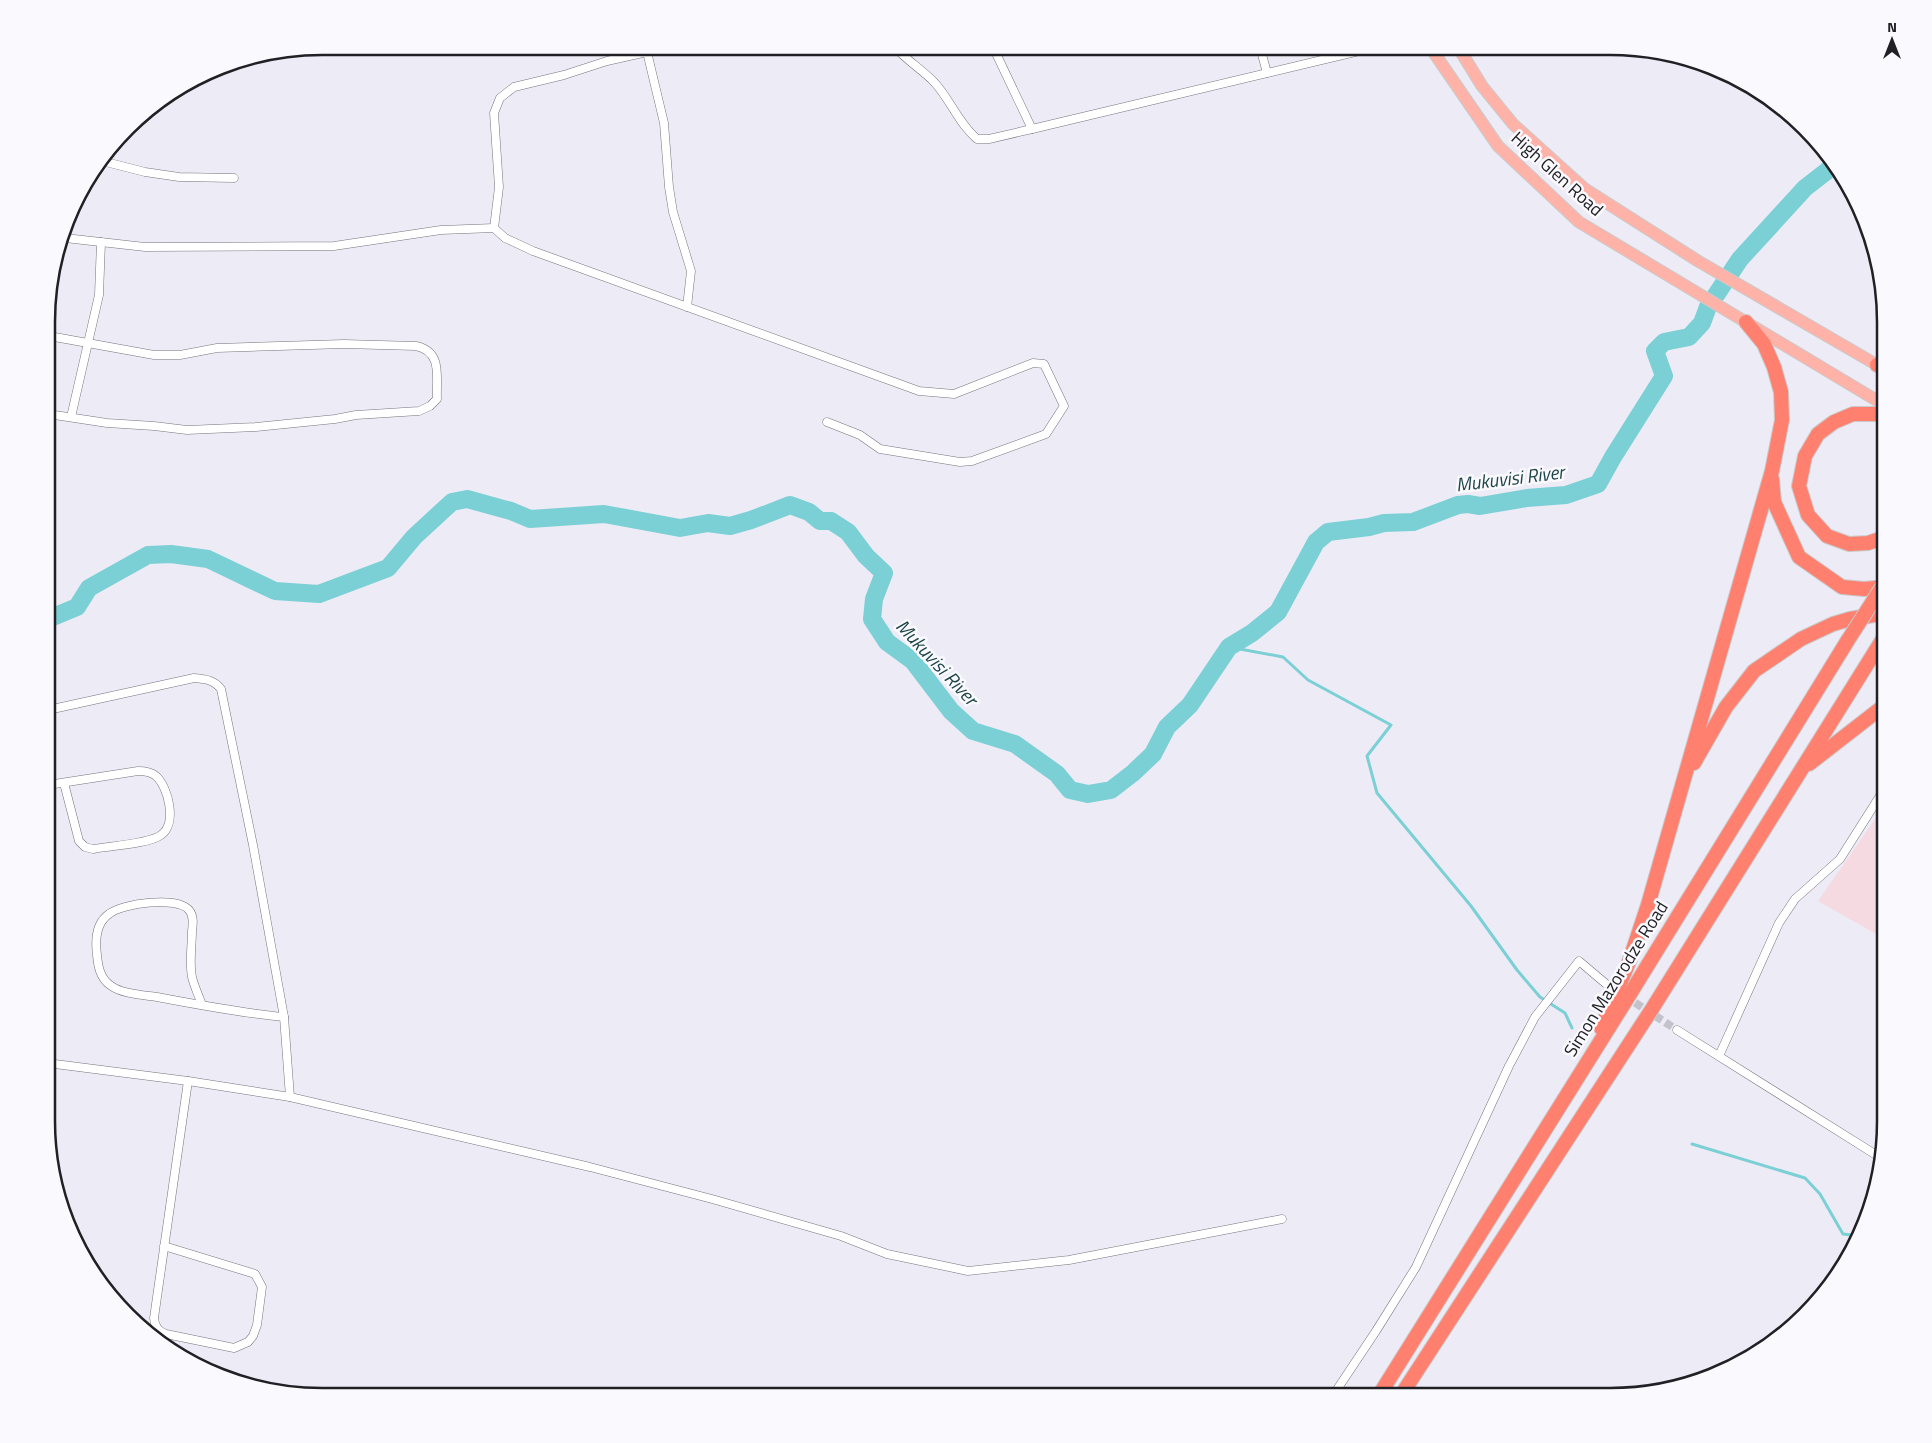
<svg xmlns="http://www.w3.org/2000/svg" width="1932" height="1443" font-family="'Titillium Web',sans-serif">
<rect width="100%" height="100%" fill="#edebf6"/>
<path fill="#f5dbe1" d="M 1885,805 L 1885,939 L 1818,901 Z"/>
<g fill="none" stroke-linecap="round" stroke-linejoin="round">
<g stroke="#7bd0d5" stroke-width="3">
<path d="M 1229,647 L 1283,657 L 1308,680 L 1391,725 L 1367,756 L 1377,793 L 1471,906 L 1517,970 L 1540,997 L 1565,1013 L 1572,1028"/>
<path d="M 1692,1144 L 1805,1178 L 1820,1194 L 1843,1234 L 1859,1236"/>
</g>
<path stroke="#7bd0d5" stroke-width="18" d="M 48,619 L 77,607 L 89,588 L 148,555 L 171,554 L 208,559 L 275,591 L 319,594 L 388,568 L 414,537 L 452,502 L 467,499 L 511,511 L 530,519 L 604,514 L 680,528 L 708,523 L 730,526 L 751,520 L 790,505 L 809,512 L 820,521 L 831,521 L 848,532 L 866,556 L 884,573 L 874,599 L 872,619 L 887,642 L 913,661 L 951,711 L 973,731 L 1015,744 L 1057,774 L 1070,790 L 1088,794 L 1111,790 L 1133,773 L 1153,754 L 1167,727 L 1190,705 L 1229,647 L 1252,633 L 1278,612 L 1316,542 L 1328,532 L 1369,527 L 1384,523 L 1413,522 L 1458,505 L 1468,504 L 1480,506 L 1527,498 L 1566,495 L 1598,484 L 1613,457 L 1664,376 L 1655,351 L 1664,342 L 1689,337 L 1702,323 L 1709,304 L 1712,301 L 1740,259 L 1805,188 L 1832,167"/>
<path stroke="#c4c3cc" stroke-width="8" stroke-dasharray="8 4" stroke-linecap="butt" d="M 1605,983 L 1677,1030"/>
<defs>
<g id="street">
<path d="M 895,47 C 907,61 923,70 935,83 C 951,101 959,124 977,139 L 989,139 L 1032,129"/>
<path d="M 993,47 L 1032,129 L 1376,47"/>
<path d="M 1260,47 L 1267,73"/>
<path d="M 647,52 L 664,123 L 669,187 L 673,212 L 691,271 L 687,307"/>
<path d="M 102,161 L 145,172 L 179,177 L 234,178"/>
<path d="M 494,228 L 499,187 L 494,113 L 500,98 L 514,87 L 564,75 L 607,61 L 647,52 L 688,46"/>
<path d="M 65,238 L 145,247 L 334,246 L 441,230 L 494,228 L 505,238 L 533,251 L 919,391 L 954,394 L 1033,363 L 1044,364 L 1064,406 L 1046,434 L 972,461 L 960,462 L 880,449 L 860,435 L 827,422"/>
<path d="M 48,414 L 107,423 L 154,426 L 187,430 L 256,427 L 335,419 L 356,415 L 419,411 L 430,406 L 437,399 C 436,376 443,352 416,346 L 344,344 L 217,348 L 180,355 L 154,355 L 49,336"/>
<path d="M 71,417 L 99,295 L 101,242"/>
<path d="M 48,710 L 194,678 C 206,679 214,680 221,689 L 253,845 L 284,1017 L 290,1097"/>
<path d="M 48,785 L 138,771 C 144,771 151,772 156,776 C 169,788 177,824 161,835 C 149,844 109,846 93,849 L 85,847 L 79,841 L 64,783"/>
<path d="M 202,1005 C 199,996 194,986 192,977 C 189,962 192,946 192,931 C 193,924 194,916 189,910 C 177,896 123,903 109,914 C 96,923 95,940 97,955 C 98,966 100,978 110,985 C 121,994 143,995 157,997 C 199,1005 241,1013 284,1017"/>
<path d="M 1677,1030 L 1881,1158"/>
<path d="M 1719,1056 L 1779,923 L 1795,899 L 1840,859 L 1885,788"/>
<path d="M 47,1063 L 188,1081 L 290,1097 L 590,1167 L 712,1199 L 841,1236 L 887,1254 L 968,1271 L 1069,1260 L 1282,1219"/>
<path d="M 164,1246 L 255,1274 L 262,1287 L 257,1325 L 253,1336 L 248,1342 L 234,1348 L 166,1334 C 158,1331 155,1327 154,1318 L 188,1081"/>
<path d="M 1332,1397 L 1376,1331 L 1416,1267 L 1509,1066 L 1535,1017 L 1579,961 L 1605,983"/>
</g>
<g id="primary">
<path d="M 1430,47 L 1498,146 L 1579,222 L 1886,406"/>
<path d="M 1458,47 L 1482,86 L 1513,124 L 1585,189 L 1698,261 L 1884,369"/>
</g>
<g id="highway">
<path d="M 1877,365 L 1886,366"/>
<path d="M 1772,479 L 1774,502 L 1799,557 L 1842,587 L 1864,589 L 1886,587"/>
<path d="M 1886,537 L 1868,543 L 1849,544 L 1827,536 L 1808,515 L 1799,486 L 1805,456 L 1818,434 L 1834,422 L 1853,414 L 1886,414"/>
<path d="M 1694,763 L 1726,707 L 1754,671 L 1801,639 L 1833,624 L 1850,619 L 1886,613"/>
<path d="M 1809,764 L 1885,705"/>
<path d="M 1601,1028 L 1629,962 L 1648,905 L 1772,471 L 1782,420 L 1781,392 L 1774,367 L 1764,344 L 1746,322"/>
<path d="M 1378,1397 L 1630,994 L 1848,640"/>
<path d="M 1400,1397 L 1652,1009 L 1886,634"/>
</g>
</defs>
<use href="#street" stroke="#76747d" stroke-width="9"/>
<use href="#primary" stroke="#cacacb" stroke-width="13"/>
<use href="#highway" stroke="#cacacb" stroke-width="16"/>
<use href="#street" stroke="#fff" stroke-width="8"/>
<use href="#primary" stroke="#ffb3a8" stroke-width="11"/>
<use href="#highway" stroke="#ff806e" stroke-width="14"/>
<defs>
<path id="highway-bridge" d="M 1848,640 L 1886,581"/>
</defs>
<use href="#highway-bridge" stroke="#cacacb" stroke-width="16" stroke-linecap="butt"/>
<use href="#highway-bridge" stroke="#ff806e" stroke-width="14"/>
</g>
<g text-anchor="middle" stroke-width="5" stroke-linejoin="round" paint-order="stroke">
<g font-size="18" fill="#212125" stroke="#faf9fe">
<text transform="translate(1557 174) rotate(42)" y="6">High Glen Road</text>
<text transform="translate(1616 979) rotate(-58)" y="6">Simon Mazorodze Road</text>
</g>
<g font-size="19" font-style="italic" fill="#1d4548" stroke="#faf9fe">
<text transform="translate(1510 478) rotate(-7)" y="7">Mukuvisi River</text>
<text transform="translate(937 662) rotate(47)" y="7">Mukuvisi River</text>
</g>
</g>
<path d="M0 0H1932V1443H0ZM322 55H1610A267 267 0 0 1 1877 322V1121A267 267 0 0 1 1610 1388H322A267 267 0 0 1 55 1121V322A267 267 0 0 1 322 55Z" fill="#faf9fe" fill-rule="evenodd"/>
<path fill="none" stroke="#212125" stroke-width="2.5" d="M322 55H1610A267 267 0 0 1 1877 322V1121A267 267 0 0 1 1610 1388H322A267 267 0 0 1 55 1121V322A267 267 0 0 1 322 55Z"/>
<g transform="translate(1892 40)" stroke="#faf9fe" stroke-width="4" paint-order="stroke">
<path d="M0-4L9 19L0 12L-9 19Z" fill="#212125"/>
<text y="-8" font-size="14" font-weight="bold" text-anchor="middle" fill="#212125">N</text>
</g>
</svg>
